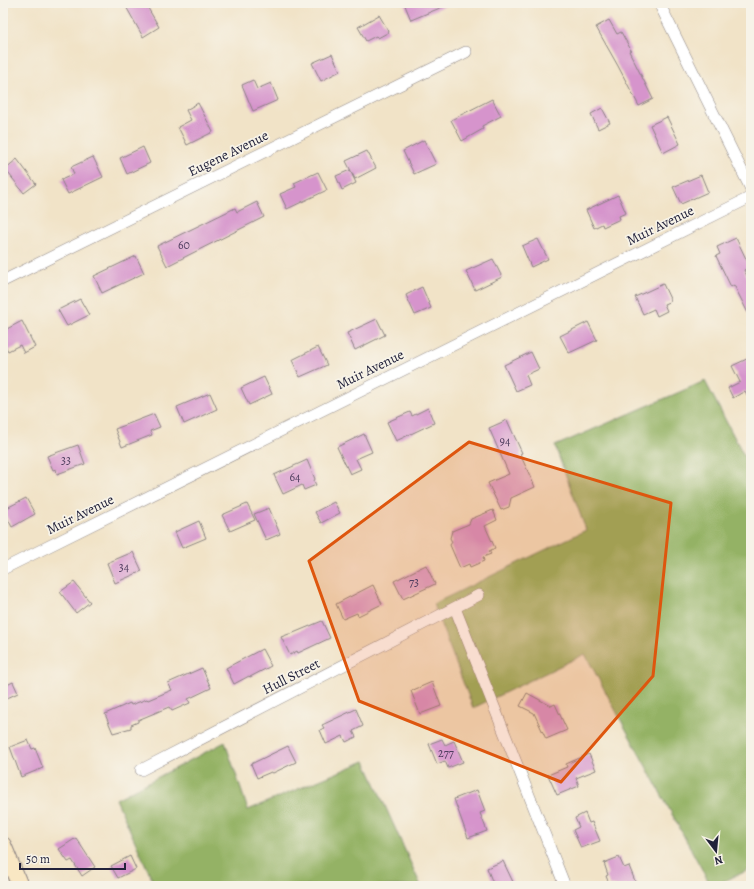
<svg xmlns="http://www.w3.org/2000/svg" width="754" height="889" font-family="Alegreya,serif">
<rect width="100%" height="100%" fill="#f7f3e8"/>
<filter id="ink" filterUnits="userSpaceOnUse"><feTurbulence type="fractalNoise" baseFrequency=".025" numOctaves="2"/><feDisplacementMap in="SourceGraphic" scale="8" xChannelSelector="R" yChannelSelector="G"/><feConvolveMatrix kernelMatrix="1 2 1 2 8 2 1 2 1" color-interpolation-filters="sRGB"/></filter>
<filter id="wash" filterUnits="userSpaceOnUse"><feTurbulence type="fractalNoise" baseFrequency=".012" numOctaves="4" result="noise"/><feDisplacementMap in="SourceGraphic" scale="16" xChannelSelector="R" yChannelSelector="G"/><feGaussianBlur stdDeviation="0.9" result="paint"/><feColorMatrix in="noise" values="0 0 0 0 0 0 0 0 0 0 0 0 0 0 0 0 0 1.4 0 .05"/><feComposite in="paint" operator="in"/></filter>
<g filter="url(#wash)">
<rect width="100%" height="100%" fill="#f1e3c7"/>
<g fill="#94b265" stroke="#5b6a50">
<path d="M 705,381 L 751,469 L 751,869 L 713,886 L 711,886 L 585,654 L 473,708 L 433,604 L 586,530 L 555,446 Z"/>
<path d="M 225,742 L 248,810 L 365,761 L 421,886 L 155,886 L 116,799 Z"/>
</g>
<g id="blocks">
<g fill="#d694cc">
<path d="M 124,3 L 145,3 L 159,27 L 143,37 Z"/>
<path d="M 404,3 L 452,3 L 411,20 Z"/>
<path d="M 379,15 L 389,32 L 378,38 L 376,36 L 366,41 L 358,27 Z"/>
<path d="M 609,20 L 617,34 L 621,32 L 631,50 L 629,51 L 653,99 L 639,106 L 618,66 L 596,27 Z"/>
<path d="M 332,54 L 340,71 L 321,81 L 312,63 Z"/>
<path d="M 253,80 L 257,89 L 271,83 L 278,100 L 253,111 L 242,85 Z"/>
<path d="M 492,99 L 501,116 L 482,126 L 483,129 L 462,141 L 451,120 Z"/>
<path d="M 198,103 L 213,132 L 187,145 L 178,127 L 191,120 L 186,110 Z"/>
<path d="M 602,108 L 610,123 L 598,129 L 591,114 Z"/>
<path d="M 667,117 L 680,144 L 663,153 L 650,125 Z"/>
<path d="M 424,140 L 436,164 L 414,174 L 403,151 Z"/>
<path d="M 143,147 L 150,163 L 127,174 L 120,158 Z"/>
<path d="M 367,151 L 376,168 L 355,179 L 346,161 Z"/>
<path d="M 93,157 L 103,177 L 68,194 L 61,180 L 74,174 L 71,167 Z"/>
<path d="M 17,159 L 36,184 L 24,193 L 5,169 Z"/>
<path d="M 350,170 L 356,183 L 342,190 L 336,176 Z"/>
<path d="M 318,172 L 327,190 L 287,209 L 280,194 L 296,187 L 294,183 Z"/>
<path d="M 701,175 L 708,192 L 681,204 L 673,187 Z"/>
<path d="M 618,195 L 626,213 L 619,216 L 620,219 L 603,227 L 602,224 L 594,228 L 586,210 Z"/>
<path d="M 257,202 L 264,217 L 167,266 L 157,246 L 235,208 L 237,212 Z"/>
<path d="M 736,238 L 750,267 L 744,270 L 751,283 L 751,319 L 734,285 L 731,287 L 716,256 L 720,254 L 717,247 Z"/>
<path d="M 538,239 L 548,259 L 531,267 L 522,246 Z"/>
<path d="M 136,256 L 144,273 L 102,293 L 94,276 Z"/>
<path d="M 493,259 L 502,277 L 475,290 L 466,271 Z"/>
<path d="M 663,284 L 671,301 L 664,304 L 667,311 L 657,316 L 654,309 L 643,314 L 635,297 Z"/>
<path d="M 422,287 L 431,308 L 415,315 L 406,295 Z"/>
<path d="M 80,299 L 89,315 L 67,326 L 58,310 Z"/>
<path d="M 377,319 L 385,335 L 355,350 L 347,333 Z"/>
<path d="M 22,321 L 35,347 L 24,353 L 20,345 L 8,351 L 3,342 L 3,331 Z"/>
<path d="M 588,322 L 597,340 L 569,353 L 560,336 Z"/>
<path d="M 318,347 L 327,365 L 300,377 L 292,360 Z"/>
<path d="M 531,352 L 539,369 L 526,375 L 530,385 L 516,391 L 504,365 Z"/>
<path d="M 751,357 L 751,402 L 745,391 L 733,398 L 728,388 L 740,382 L 732,366 Z"/>
<path d="M 264,377 L 272,394 L 249,405 L 241,388 Z"/>
<path d="M 210,393 L 217,409 L 184,424 L 177,407 Z"/>
<path d="M 428,408 L 434,423 L 396,441 L 387,422 L 410,412 L 412,416 Z"/>
<path d="M 154,414 L 160,427 L 150,431 L 152,435 L 122,447 L 115,429 Z"/>
<path d="M 507,420 L 522,453 L 520,454 L 535,487 L 511,498 L 509,507 L 501,510 L 488,483 L 509,474 L 489,428 Z"/>
<path d="M 364,434 L 372,452 L 356,459 L 361,469 L 350,474 L 337,447 Z"/>
<path d="M 78,445 L 85,464 L 57,474 L 56,469 L 53,470 L 47,456 Z"/>
<path d="M 307,460 L 315,479 L 314,481 L 316,485 L 304,490 L 302,485 L 283,494 L 274,475 Z"/>
<path d="M 26,498 L 35,514 L 12,527 L 3,510 Z"/>
<path d="M 334,502 L 340,513 L 321,523 L 315,512 Z"/>
<path d="M 247,504 L 255,520 L 230,531 L 222,515 Z"/>
<path d="M 269,508 L 280,534 L 266,540 L 254,514 Z"/>
<path d="M 493,510 L 497,520 L 485,526 L 495,548 L 489,551 L 491,554 L 483,557 L 484,561 L 470,567 L 469,564 L 460,568 L 450,545 L 452,542 L 450,538 L 452,531 L 469,524 L 471,519 Z"/>
<path d="M 199,521 L 206,538 L 182,548 L 175,532 Z"/>
<path d="M 133,552 L 142,571 L 115,583 L 107,563 Z"/>
<path d="M 426,565 L 435,584 L 403,599 L 394,581 Z"/>
<path d="M 74,582 L 90,602 L 76,613 L 60,592 Z"/>
<path d="M 373,585 L 382,604 L 358,616 L 357,613 L 343,619 L 336,604 Z"/>
<path d="M 322,621 L 330,638 L 298,653 L 297,651 L 290,655 L 281,637 L 289,634 L 291,634 Z"/>
<path d="M 262,649 L 271,666 L 250,677 L 249,676 L 234,684 L 226,668 Z"/>
<path d="M 202,668 L 211,688 L 188,699 L 190,703 L 172,711 L 169,707 L 138,720 L 138,722 L 131,725 L 131,728 L 113,733 L 105,714 L 130,703 L 131,705 L 147,699 L 148,700 L 172,690 L 168,683 Z"/>
<path d="M 13,682 L 18,693 L 3,700 L 3,687 Z"/>
<path d="M 432,682 L 441,706 L 420,714 L 411,691 Z"/>
<path d="M 527,693 L 551,706 L 555,704 L 567,730 L 546,739 L 534,713 L 520,706 Z"/>
<path d="M 356,709 L 363,726 L 353,731 L 356,737 L 346,742 L 343,736 L 326,744 L 320,730 L 324,728 L 322,725 Z"/>
<path d="M 442,739 L 445,745 L 454,741 L 463,762 L 448,768 L 445,761 L 437,764 L 429,744 Z"/>
<path d="M 28,740 L 32,749 L 35,748 L 43,768 L 21,777 L 10,747 Z"/>
<path d="M 288,746 L 296,762 L 273,773 L 271,772 L 257,778 L 251,764 Z"/>
<path d="M 589,754 L 596,770 L 576,778 L 579,786 L 557,795 L 548,775 L 567,767 L 566,764 Z"/>
<path d="M 477,790 L 485,811 L 480,813 L 487,831 L 468,838 L 454,799 Z"/>
<path d="M 585,813 L 589,823 L 592,822 L 600,841 L 581,848 L 573,830 L 579,827 L 575,818 Z"/>
<path d="M 76,838 L 95,867 L 82,876 L 72,860 L 68,862 L 59,849 Z"/>
<path d="M 130,856 L 136,869 L 118,878 L 111,866 Z"/>
<path d="M 619,857 L 624,868 L 629,866 L 637,886 L 610,886 L 606,876 L 608,875 L 604,863 Z"/>
<path d="M 503,861 L 513,882 L 503,886 L 494,886 L 487,868 Z"/>
</g>
</g>
</g>
<g filter="url(#ink)">
<use href="#blocks" fill-opacity="0" stroke="#8a8281" stroke-width="1"/>
<g fill="none" stroke-linecap="round" stroke-linejoin="round">
<defs>
<g id="street">
<path d="M 659,3 L 751,189"/>
<path d="M 3,281 L 466,52"/>
<path d="M 3,569 L 751,197"/>
<path d="M 455,608 L 565,886"/>
<path d="M 141,770 L 479,595"/>
</g>
<path id="secondary" d="M 3,845 L 20,886"/>
</defs>
<use href="#street" stroke="#8a8281" stroke-width="12"/>
<use href="#secondary" stroke="#8a8281" stroke-width="18"/>
<use href="#street" stroke="#fff" stroke-width="11"/>
<use href="#secondary" stroke="#f9e7c3" stroke-width="16"/>
</g>
</g>
<path fill="#de560e" fill-opacity="0.2" stroke="#de560e" stroke-width="3" stroke-linejoin="round" d="M 469,442 L 671,503 L 653,676 L 561,782 L 359,701 L 309,561 Z"/>
<g text-anchor="middle" stroke-width="3.5" stroke-linejoin="round" paint-order="stroke">
<g font-size="12" fill="#4f3e5f">
<text x="184" y="249">60</text>
<text x="505" y="445">94</text>
<text x="66" y="464">33</text>
<text x="295" y="481">64</text>
<text x="124" y="571">34</text>
<text x="414" y="586">73</text>
<text x="446" y="757">277</text>
</g>
<g font-size="14" fill="#22223b" stroke="#f7f3e8">
<text transform="translate(228 153) rotate(-26)" y="5">Eugene Avenue</text>
<text transform="translate(660 225) rotate(-26)" y="5">Muir Avenue</text>
<text transform="translate(370 369) rotate(-26)" y="5">Muir Avenue</text>
<text transform="translate(80 514) rotate(-26)" y="5">Muir Avenue</text>
<text transform="translate(291 676) rotate(-27)" y="5">Hull Street</text>
</g>
</g>
<rect width="754" height="889" fill="none" stroke="#f7f3e8" stroke-width="16"/>
<g transform="translate(716 851) rotate(164)" stroke="#f7f3e8" stroke-width="3" paint-order="stroke">
<path d="M0-3L7 15L0 10L-7 15Z" fill="#22223b"/>
<text y="-6" font-size="11" font-weight="bold" text-anchor="middle" fill="#22223b">N</text>
</g>
<path d="M20 863v6h105v-6" fill="none" stroke="#22223b" stroke-width="2"/>
<text x="26" y="863" font-size="12" fill="#22223b" stroke="#f7f3e8" stroke-width="3" paint-order="stroke">50 m</text>
</svg>
